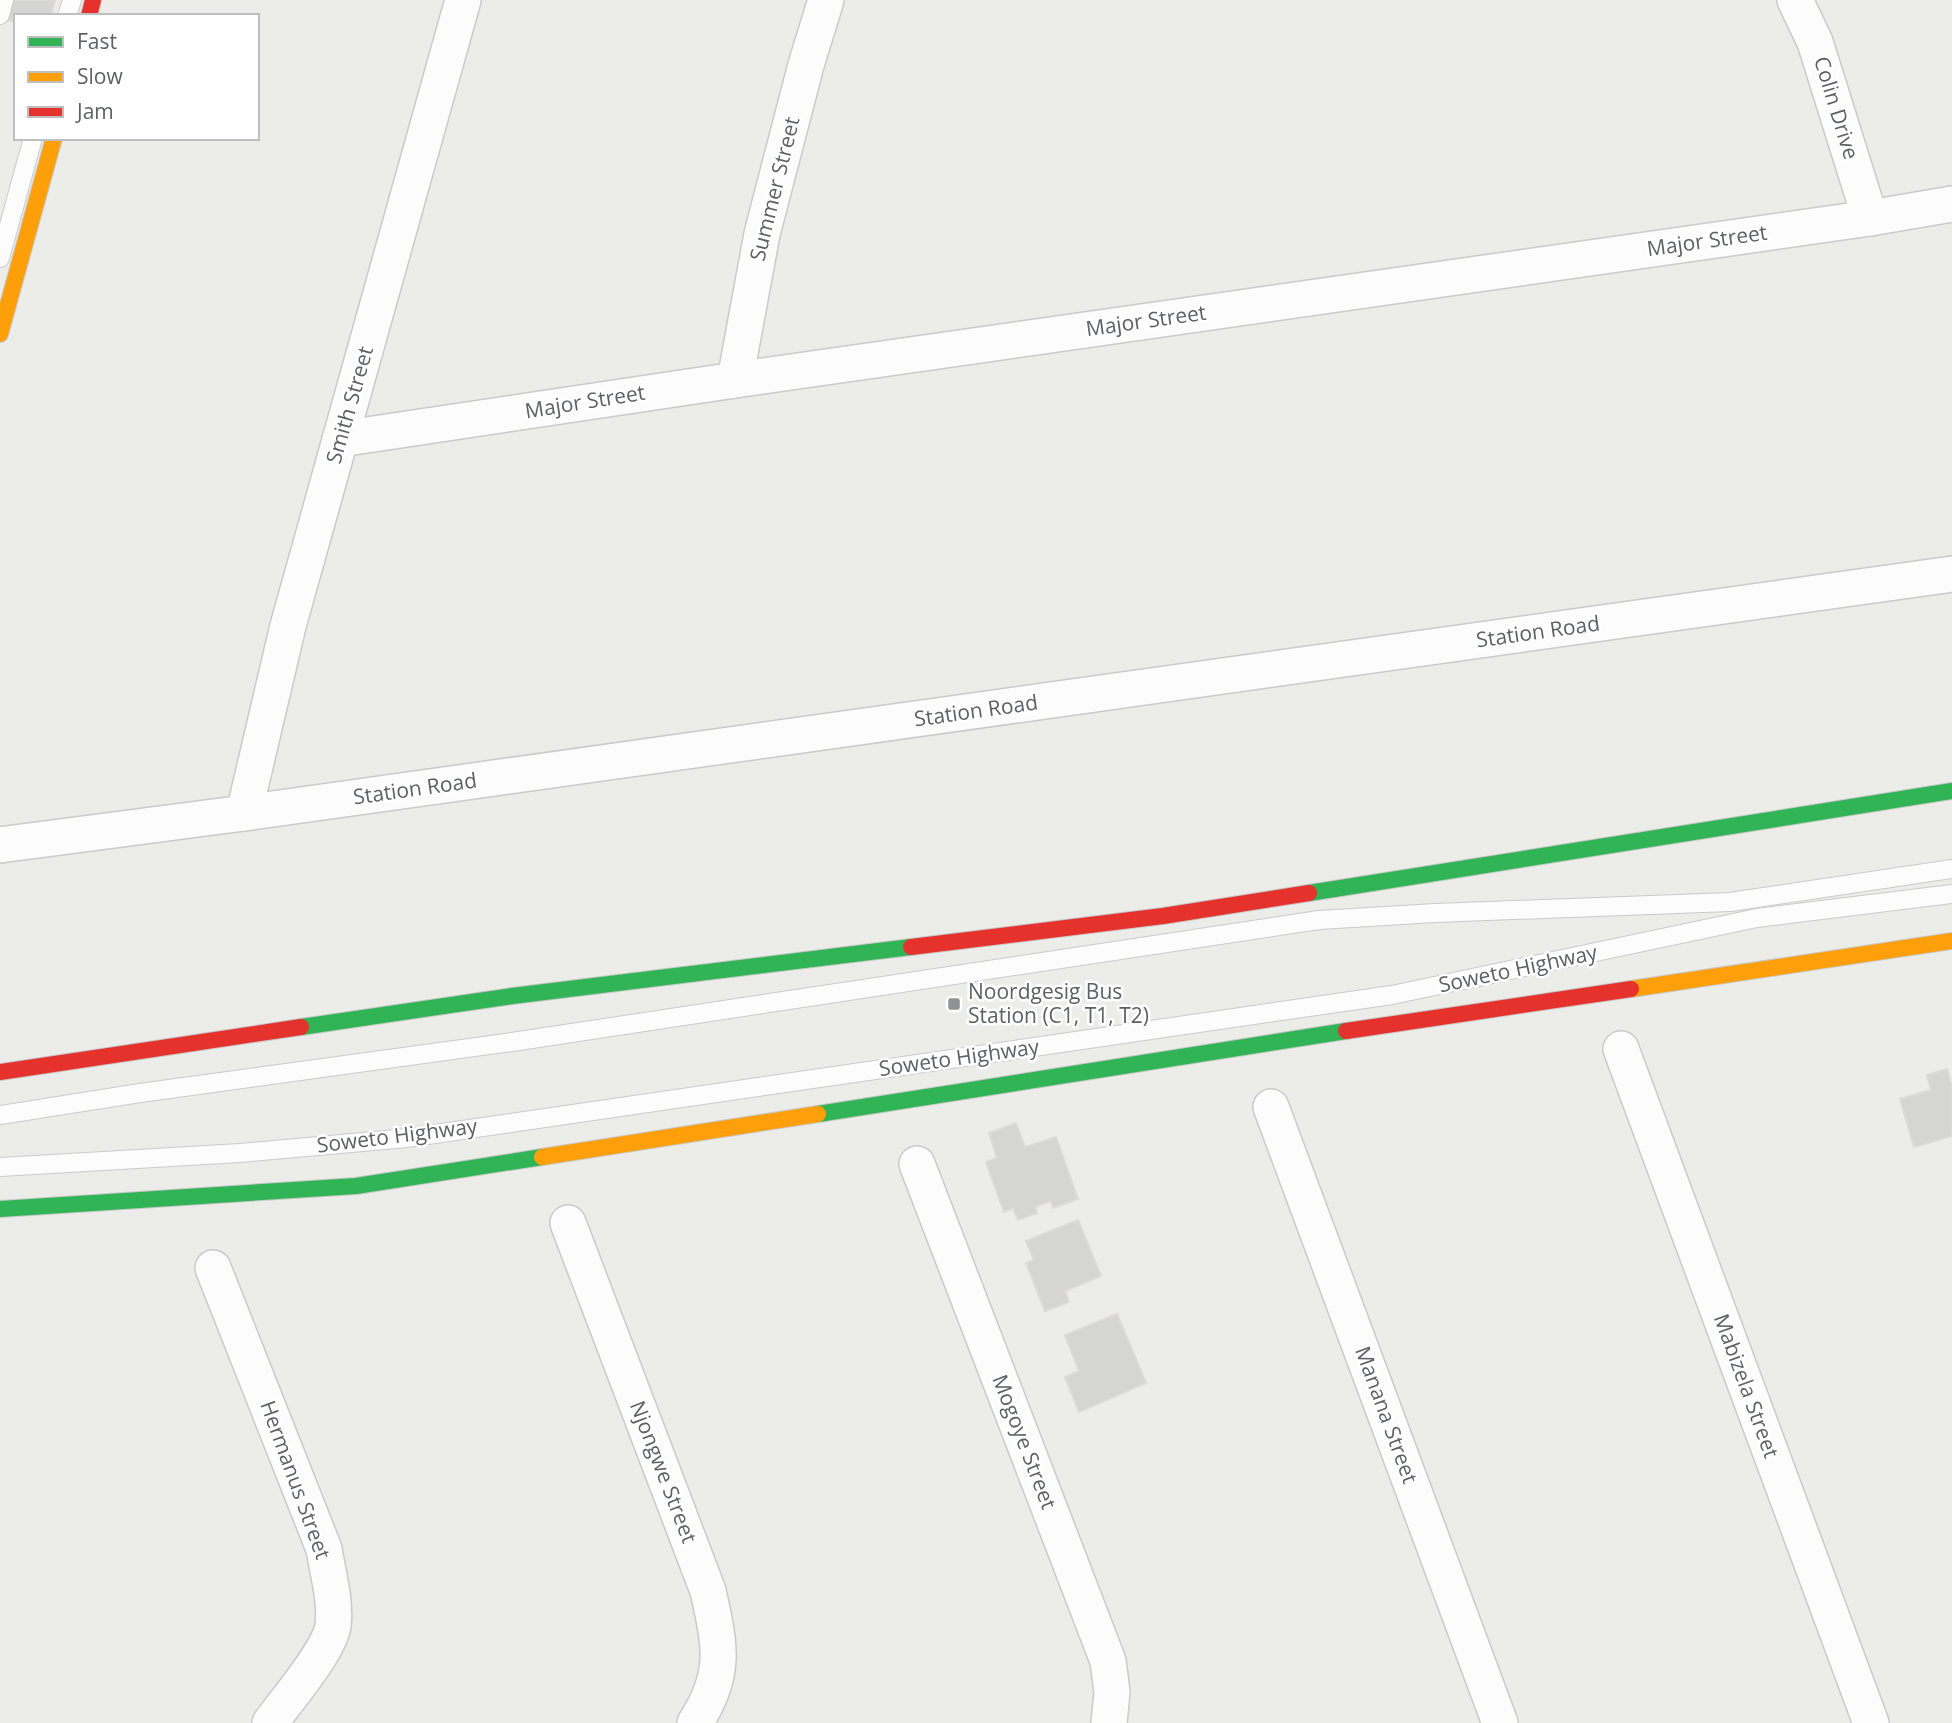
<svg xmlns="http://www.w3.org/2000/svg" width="1952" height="1723" font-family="'Open Sans',sans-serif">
<rect width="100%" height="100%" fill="#ecece8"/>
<g fill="#d5d5d2" stroke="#dcdbd8" stroke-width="2">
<path d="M 12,0 L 55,0 L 51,16 L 16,16 L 16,22 L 7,20 Z"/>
<path d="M 1947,1069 L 1952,1087 L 1952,1136 L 1914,1147 L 1900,1099 L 1931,1090 L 1927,1075 Z"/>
<path d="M 1016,1123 L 1025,1147 L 1056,1137 L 1078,1199 L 1053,1208 L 1051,1201 L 1035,1207 L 1037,1213 L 1018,1220 L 1013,1208 L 1004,1212 L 986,1162 L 997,1158 L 989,1133 Z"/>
<path d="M 1078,1220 L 1101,1276 L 1065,1291 L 1069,1302 L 1045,1311 L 1026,1263 L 1034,1260 L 1026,1241 Z"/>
<path d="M 1117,1314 L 1146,1383 L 1079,1412 L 1065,1377 L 1079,1371 L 1065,1335 Z"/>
</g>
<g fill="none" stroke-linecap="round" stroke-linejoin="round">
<defs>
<g id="lane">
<path d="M 0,15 L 4,0"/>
<path d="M 67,16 L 72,0"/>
<path d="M 0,258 L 33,138"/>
<path d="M 0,1115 L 140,1093 L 512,1042 L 1319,920 L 1435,913 L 1730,902 L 1952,869"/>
<path d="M 0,1167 L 240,1153 L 407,1138 L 1392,995 L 1757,918 L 1952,894"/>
</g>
<g id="street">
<path d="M 1795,0 L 1815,42 L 1870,218"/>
<path d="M 735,380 L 762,234 L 806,65 L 826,0"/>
<path d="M 340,439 L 735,380 L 1870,218 L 1952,204"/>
<path d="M 244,813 L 288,626 L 463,0"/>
<path d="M 0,845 L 244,813 L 1952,574"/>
<path d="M 1621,1049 L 1871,1723"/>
<path d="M 1271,1107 L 1500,1723"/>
<path d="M 917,1164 L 1108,1661 L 1112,1692 L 1109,1723"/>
<path d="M 568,1223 L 708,1591 C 720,1645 727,1674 695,1723"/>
<path d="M 213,1268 L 324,1549 C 328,1574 336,1601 333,1626 C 329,1651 286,1701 270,1723"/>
</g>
<g id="fast">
<path d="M 1309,893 L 1952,791"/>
<path d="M 301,1027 L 512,996 L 911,947"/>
<path d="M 818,1114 L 1346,1031"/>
<path d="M 0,1209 L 356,1186 L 542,1157"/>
</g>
<g id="slow">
<path d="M 0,334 L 54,138"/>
<path d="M 1631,989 L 1952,941"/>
<path d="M 542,1157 L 818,1114"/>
</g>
<g id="jam">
<path d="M 89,16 L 93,0"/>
<path d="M 911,947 L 1163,916 L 1309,893"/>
<path d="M 1346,1031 L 1631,989"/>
<path d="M 0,1072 L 301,1027"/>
</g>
</defs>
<use href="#lane" stroke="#cacac9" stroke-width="20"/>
<use href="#street" stroke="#cacac9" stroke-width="38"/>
<use href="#fast" stroke="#c8c8c9" stroke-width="18"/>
<use href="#slow" stroke="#c8c8c9" stroke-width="18"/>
<use href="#jam" stroke="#c8c8c9" stroke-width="18"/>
<use href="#lane" stroke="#fcfcfc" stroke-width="18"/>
<use href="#street" stroke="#fcfcfc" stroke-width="35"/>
<use href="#fast" stroke="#30b455" stroke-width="16"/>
<use href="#slow" stroke="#ff9f0a" stroke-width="16"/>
<use href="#jam" stroke="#e5322d" stroke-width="16"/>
</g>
<rect fill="#909193" stroke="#fff" stroke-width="2.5" x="947" y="997" width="14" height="14" rx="3.5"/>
<g text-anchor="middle" stroke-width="5" stroke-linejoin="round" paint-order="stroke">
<g font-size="21" fill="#5e6065" stroke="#fff">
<text transform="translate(1836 108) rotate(73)" y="7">Colin Drive</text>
<text transform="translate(775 189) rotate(-76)" y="7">Summer Street</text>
<text transform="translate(1707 241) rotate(-8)" y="7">Major Street</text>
<text transform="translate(1146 321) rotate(-8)" y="7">Major Street</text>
<text transform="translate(585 402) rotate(-9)" y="7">Major Street</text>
<text transform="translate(350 405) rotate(-74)" y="7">Smith Street</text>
<text transform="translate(1538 632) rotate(-8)" y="7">Station Road</text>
<text transform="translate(976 711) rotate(-8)" y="7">Station Road</text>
<text transform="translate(415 789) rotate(-8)" y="7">Station Road</text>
<text transform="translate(1518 969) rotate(-12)" y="7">Soweto Highway</text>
<text transform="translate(959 1058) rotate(-8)" y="7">Soweto Highway</text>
<text transform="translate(397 1136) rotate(-7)" y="7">Soweto Highway</text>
<text transform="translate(1746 1386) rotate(70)" y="7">Mabizela Street</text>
<text transform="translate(1386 1415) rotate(70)" y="7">Manana Street</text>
<text transform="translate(1024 1442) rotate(69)" y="7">Mogoye Street</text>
<text transform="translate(663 1472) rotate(69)" y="7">Njongwe Street</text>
<text transform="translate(295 1480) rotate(70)" y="7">Hermanus Street</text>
</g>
<g font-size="21" fill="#5e6065" stroke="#fff" text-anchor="start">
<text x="968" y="999">Noordgesig Bus<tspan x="968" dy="24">Station (C1, T1, T2)</tspan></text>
</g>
</g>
<rect x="14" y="14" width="245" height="126" fill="#ffffff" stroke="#bfbfc1" stroke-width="2"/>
<rect x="28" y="37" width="35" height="10" fill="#30b455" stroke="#bfbfc1" stroke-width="2"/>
<text x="77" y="49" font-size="21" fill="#5e6065">Fast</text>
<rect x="28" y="72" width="35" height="10" fill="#ff9f0a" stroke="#bfbfc1" stroke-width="2"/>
<text x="77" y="84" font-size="21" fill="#5e6065">Slow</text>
<rect x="28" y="107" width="35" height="10" fill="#e5322d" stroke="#bfbfc1" stroke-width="2"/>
<text x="77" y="119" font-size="21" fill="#5e6065">Jam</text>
</svg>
